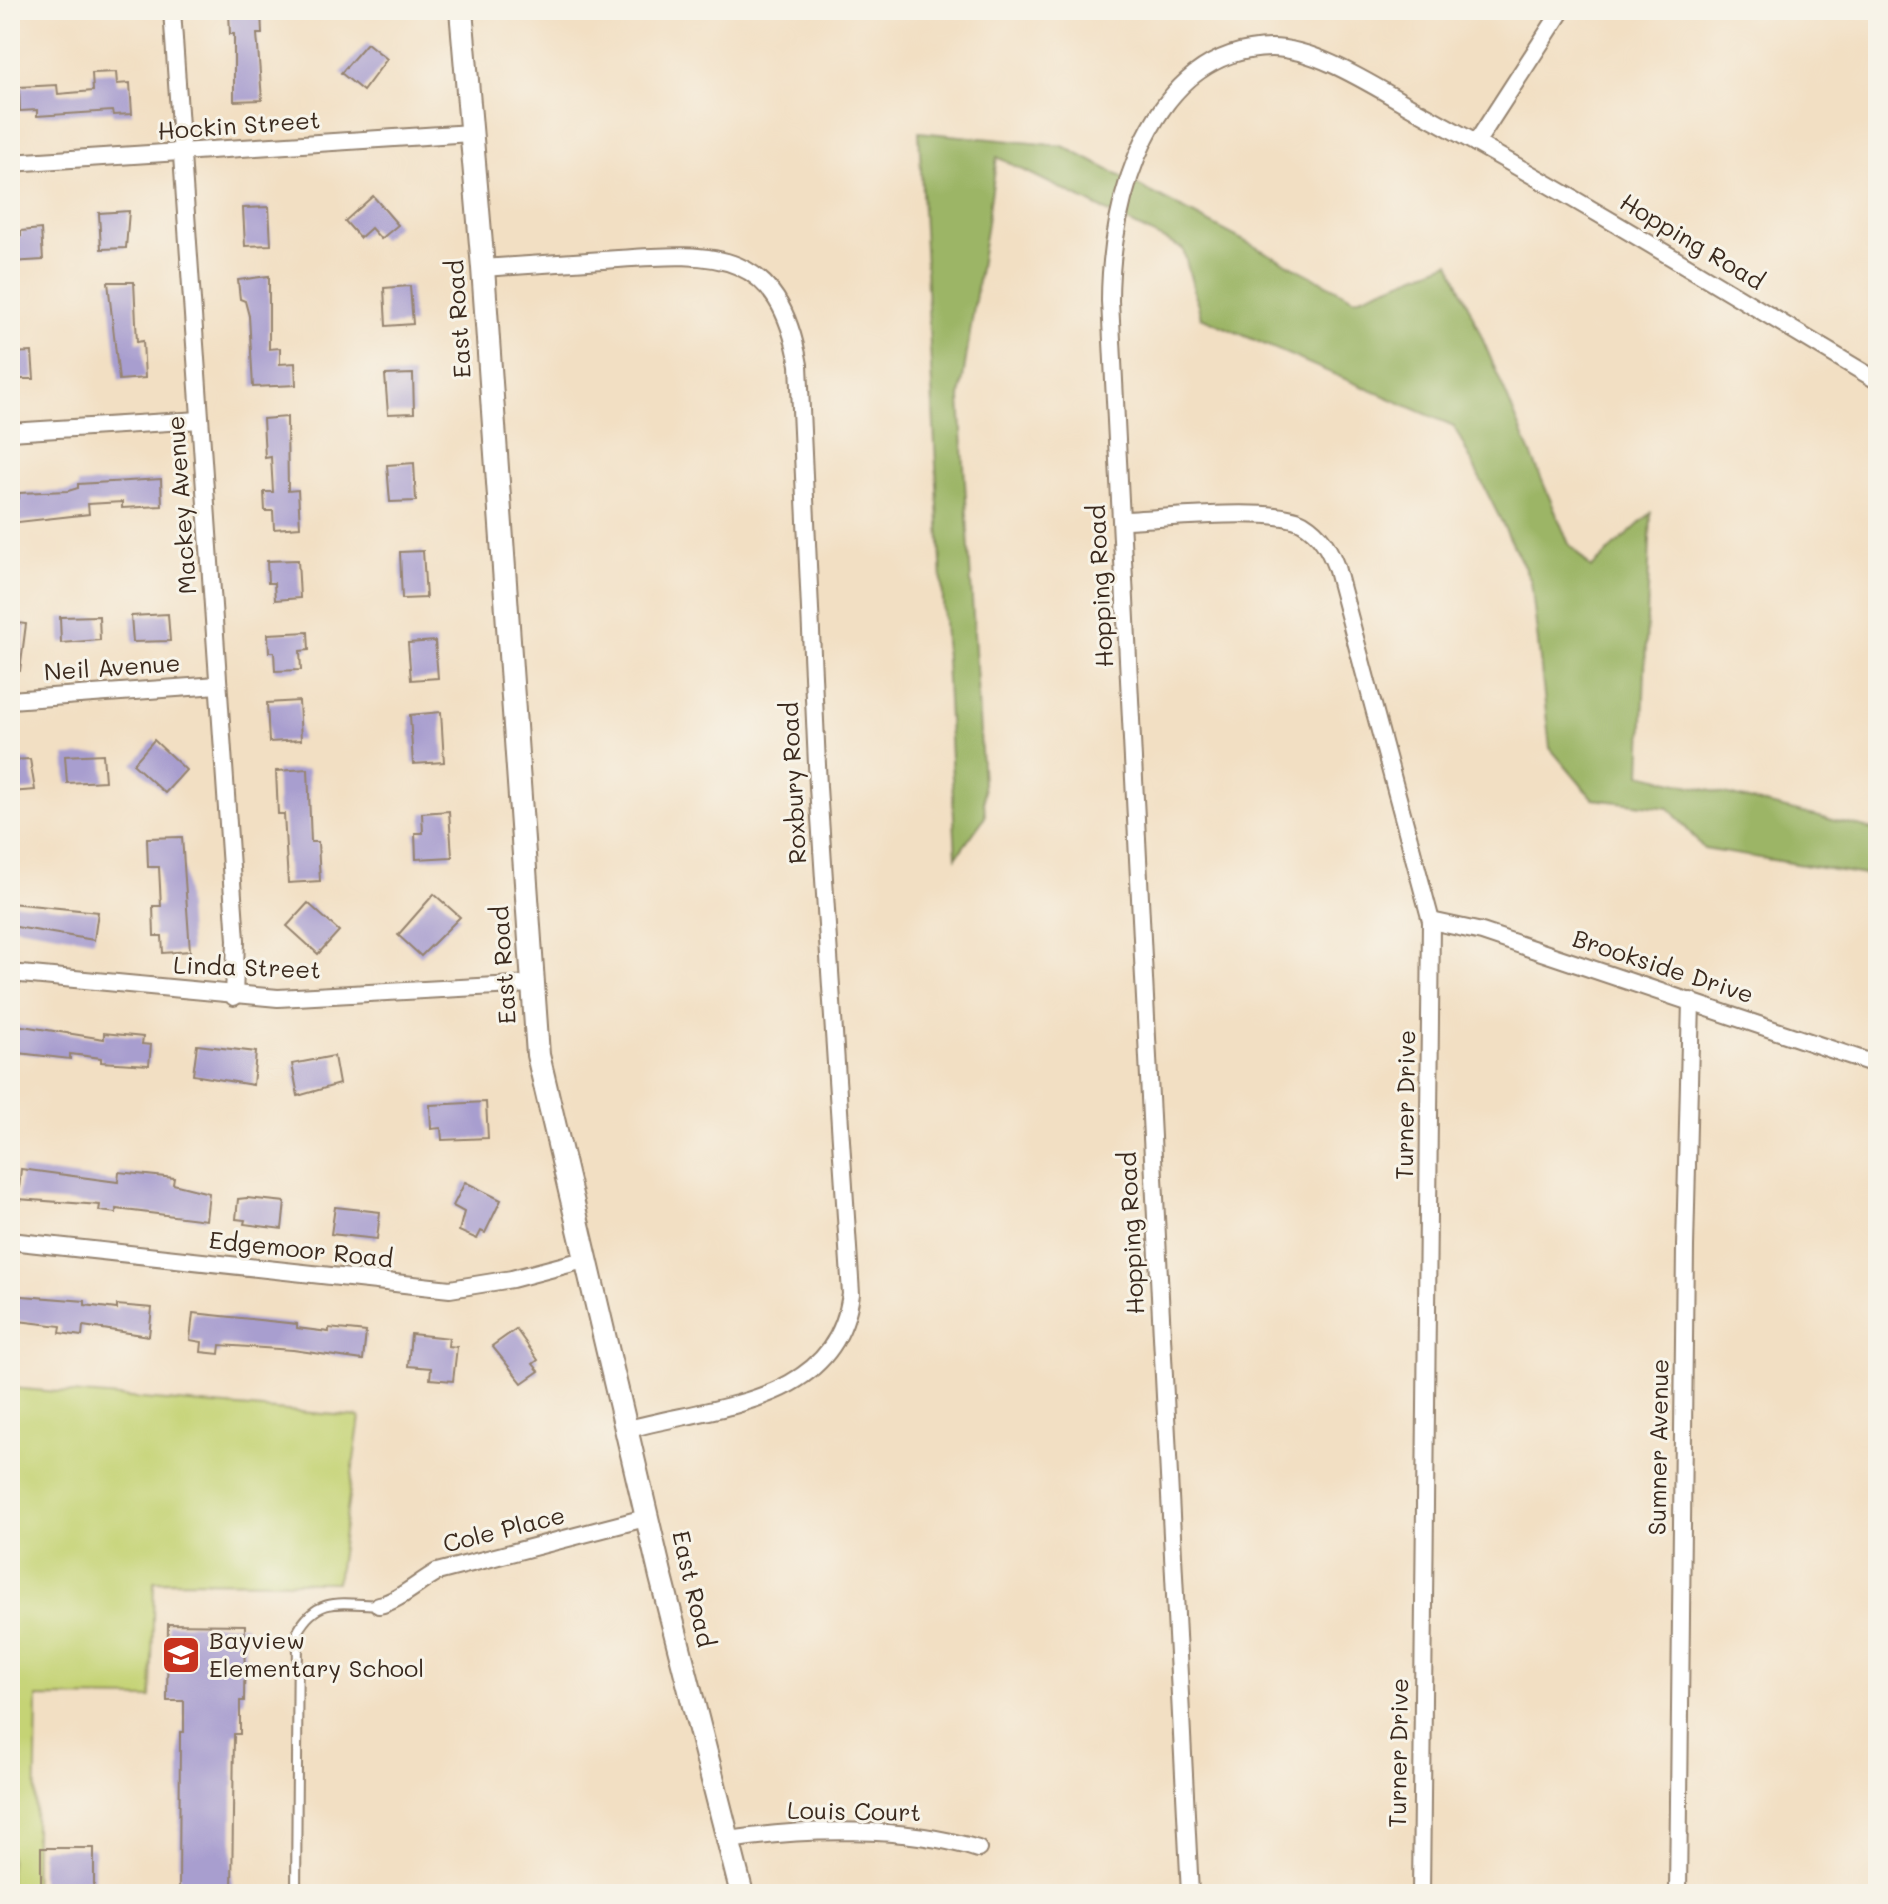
<svg xmlns="http://www.w3.org/2000/svg" width="1888" height="1904" font-family="Mali,sans-serif">
<rect width="100%" height="100%" fill="#f7f3e8"/>
<filter id="ink" filterUnits="userSpaceOnUse"><feTurbulence type="fractalNoise" baseFrequency=".0125" numOctaves="2"/><feDisplacementMap in="SourceGraphic" scale="16" xChannelSelector="R" yChannelSelector="G"/><feConvolveMatrix kernelMatrix="1 2 1 2 8 2 1 2 1" color-interpolation-filters="sRGB"/></filter>
<filter id="wash" filterUnits="userSpaceOnUse"><feTurbulence type="fractalNoise" baseFrequency=".006" numOctaves="4" result="noise"/><feDisplacementMap in="SourceGraphic" scale="32" xChannelSelector="R" yChannelSelector="G"/><feGaussianBlur stdDeviation="1.8" result="paint"/><feColorMatrix in="noise" values="0 0 0 0 0 0 0 0 0 0 0 0 0 0 0 0 0 1.4 0 .05"/><feComposite in="paint" operator="in"/></filter>
<g filter="url(#wash)">
<rect width="100%" height="100%" fill="#f2dfc3"/>
<path fill="#c5d375" stroke="#807e4a" stroke-width="2" d="M 10,1388 L 360,1417 L 337,1582 L 154,1581 L 151,1698 L 37,1697 L 34,1894 L 10,1894 Z"/>
<path fill="#9cb566" stroke="#6c7042" stroke-width="2" d="M 919,132 L 1063,146 L 1355,299 L 1450,262 L 1569,544 L 1591,568 L 1651,513 L 1641,774 L 1878,831 L 1878,877 L 1704,849 L 1669,808 L 1593,799 L 1550,748 L 1531,581 L 1454,426 L 1201,317 L 1183,249 L 997,157 L 960,398 L 985,817 L 956,857 Z"/>
<g id="blocks">
<g fill="#a89ecf">
<path d="M 232,10 L 261,10 L 262,34 L 257,34 L 262,100 L 234,101 L 234,34 L 230,34 L 229,12 Z"/>
<path d="M 367,43 L 387,59 L 363,91 L 341,73 Z"/>
<path d="M 116,72 L 117,84 L 130,83 L 132,114 L 113,115 L 112,111 L 37,116 L 37,110 L 20,111 L 19,87 L 57,85 L 58,94 L 93,91 L 92,73 Z"/>
<path d="M 373,196 L 398,225 L 381,239 L 371,228 L 360,238 L 345,221 Z"/>
<path d="M 269,207 L 271,245 L 245,246 L 243,208 Z"/>
<path d="M 129,211 L 126,248 L 101,249 L 99,213 Z"/>
<path d="M 41,229 L 43,260 L 10,262 L 10,237 L 21,236 L 21,231 Z"/>
<path d="M 269,276 L 269,349 L 280,348 L 280,364 L 295,363 L 296,385 L 253,387 L 249,316 L 245,301 L 240,299 L 238,280 Z"/>
<path d="M 108,282 L 134,282 L 137,342 L 143,341 L 145,378 L 119,380 Z"/>
<path d="M 410,286 L 413,324 L 386,326 L 384,288 Z"/>
<path d="M 32,352 L 34,379 L 10,379 L 10,353 Z"/>
<path d="M 413,374 L 414,413 L 388,414 L 385,375 Z"/>
<path d="M 287,417 L 288,491 L 298,490 L 300,527 L 274,529 L 273,511 L 265,511 L 264,492 L 273,492 L 271,457 L 265,458 L 263,419 Z"/>
<path d="M 414,463 L 416,501 L 390,502 L 387,465 Z"/>
<path d="M 161,479 L 162,506 L 122,508 L 122,502 L 88,504 L 89,514 L 10,523 L 10,499 L 19,498 L 19,493 L 68,491 L 78,488 L 78,484 Z"/>
<path d="M 423,551 L 426,598 L 402,599 L 400,552 Z"/>
<path d="M 298,560 L 300,598 L 275,600 L 274,583 L 268,583 L 267,561 Z"/>
<path d="M 168,614 L 170,641 L 133,642 L 131,616 Z"/>
<path d="M 99,616 L 100,640 L 61,643 L 60,617 Z"/>
<path d="M 10,622 L 26,624 L 20,671 L 10,671 Z"/>
<path d="M 308,632 L 309,650 L 300,651 L 301,670 L 275,671 L 274,652 L 269,652 L 268,634 Z"/>
<path d="M 435,641 L 438,678 L 411,680 L 408,643 Z"/>
<path d="M 299,701 L 301,740 L 269,742 L 267,703 Z"/>
<path d="M 441,712 L 444,762 L 413,764 L 410,715 Z"/>
<path d="M 154,740 L 186,770 L 165,793 L 133,764 Z"/>
<path d="M 103,754 L 105,781 L 67,783 L 65,756 Z"/>
<path d="M 30,759 L 35,790 L 10,792 L 12,760 Z"/>
<path d="M 308,769 L 311,842 L 318,842 L 320,881 L 288,883 L 284,814 L 278,814 L 276,771 Z"/>
<path d="M 449,811 L 452,857 L 416,859 L 415,833 L 423,833 L 422,813 Z"/>
<path d="M 182,837 L 190,951 L 163,953 L 162,936 L 154,936 L 153,906 L 161,906 L 159,867 L 148,867 L 147,838 Z"/>
<path d="M 434,894 L 460,917 L 421,956 L 398,935 Z"/>
<path d="M 10,903 L 98,912 L 94,940 L 10,926 Z"/>
<path d="M 308,903 L 339,931 L 318,954 L 287,926 Z"/>
<path d="M 10,1024 L 104,1039 L 104,1033 L 143,1037 L 142,1044 L 151,1045 L 149,1065 L 101,1062 L 101,1058 L 70,1054 L 70,1059 L 10,1052 Z"/>
<path d="M 197,1045 L 256,1052 L 253,1085 L 193,1075 Z"/>
<path d="M 334,1056 L 339,1084 L 298,1096 L 292,1064 Z"/>
<path d="M 486,1102 L 488,1138 L 442,1140 L 441,1128 L 431,1129 L 430,1105 Z"/>
<path d="M 21,1169 L 118,1182 L 119,1172 L 174,1178 L 173,1184 L 209,1193 L 206,1220 L 116,1209 L 116,1213 L 99,1211 L 100,1205 L 18,1199 Z"/>
<path d="M 465,1182 L 501,1200 L 485,1233 L 481,1231 L 477,1239 L 459,1231 L 464,1212 L 453,1206 Z"/>
<path d="M 247,1198 L 285,1202 L 282,1229 L 244,1224 L 245,1220 L 236,1219 L 238,1199 Z"/>
<path d="M 335,1207 L 380,1212 L 377,1239 L 331,1234 Z"/>
<path d="M 10,1295 L 85,1301 L 85,1305 L 117,1309 L 117,1305 L 152,1308 L 149,1336 L 83,1326 L 82,1336 L 60,1333 L 61,1326 L 10,1320 Z"/>
<path d="M 193,1313 L 297,1324 L 297,1328 L 329,1332 L 329,1328 L 366,1332 L 363,1360 L 293,1350 L 220,1345 L 219,1354 L 201,1352 L 202,1342 L 190,1340 Z"/>
<path d="M 516,1329 L 538,1360 L 533,1364 L 539,1371 L 522,1383 L 492,1346 Z"/>
<path d="M 411,1334 L 449,1338 L 448,1346 L 457,1347 L 453,1381 L 430,1379 L 431,1368 L 408,1366 Z"/>
<path d="M 168,1624 L 245,1625 L 244,1701 L 240,1701 L 240,1734 L 234,1734 L 232,1894 L 179,1894 L 180,1732 L 184,1732 L 184,1701 L 167,1701 Z"/>
<rect x="41" y="1848" width="53" height="46"/>
</g>
</g>
</g>
<g filter="url(#ink)">
<use href="#blocks" fill-opacity="0" stroke="#968470" stroke-width="2"/>
<g fill="none" stroke-linecap="round" stroke-linejoin="round">
<defs>
<path id="lane" d="M 296,1894 L 298,1631 C 318,1595 343,1604 379,1605"/>
<g id="street">
<path d="M 172,10 L 236,940 L 234,997"/>
<path d="M 1476,143 L 1562,10"/>
<path d="M 10,163 L 471,133"/>
<path d="M 483,268 C 528,265 573,262 618,259 C 716,252 779,249 799,365 L 818,787 L 851,1294 C 836,1405 716,1405 629,1429"/>
<path d="M 10,432 L 200,420"/>
<path d="M 1123,520 C 1162,519 1273,506 1303,523 C 1321,534 1329,549 1336,567 L 1431,921 L 1421,1894"/>
<path d="M 10,700 L 218,685"/>
<path d="M 1431,921 L 1482,932 L 1878,1065"/>
<path d="M 10,973 L 278,998 L 531,984"/>
<path d="M 10,1241 L 450,1289 L 512,1279 L 584,1260"/>
<path d="M 379,1605 C 397,1602 419,1582 437,1572 L 649,1517"/>
<path d="M 729,1840 C 805,1828 905,1826 978,1849"/>
<path d="M 1190,1894 L 1110,301 C 1110,203 1150,49 1271,48 C 1319,48 1379,90 1420,112 C 1575,197 1726,290 1878,381"/>
<path d="M 1678,1894 L 1685,1247 L 1691,1001"/>
</g>
<path id="secondary" d="M 461,10 L 483,268 L 538,1055 L 661,1577 L 742,1894"/>
</defs>
<use href="#lane" stroke="#968470" stroke-width="12"/>
<use href="#street" stroke="#968470" stroke-width="20"/>
<use href="#secondary" stroke="#968470" stroke-width="26"/>
<use href="#lane" stroke="#fff" stroke-width="8"/>
<use href="#street" stroke="#fff" stroke-width="16"/>
<use href="#secondary" stroke="#fff" stroke-width="22"/>
</g>
</g>
<defs>
<symbol id="school-square" viewBox="-11 -11 22 22"><rect x="-9" y="-9" width="18" height="18" rx="4" fill="#c8321e" stroke="#f7f3e8"/><path d="M0-5L7-2L0 1L-7-2ZM-4 1L0 2.5L4 1V4Q0 6-4 4Z" fill="#fff"/></symbol>
</defs>
<g fill-rule="evenodd">
<use href="#school-square" x="159" y="1633" width="44" height="44"/>
</g>
<g text-anchor="middle" stroke-width="6" stroke-linejoin="round" paint-order="stroke">
<g font-size="24" fill="#3b2a1e" stroke="#f7f3e8">
<text transform="translate(239 126) rotate(-4)" y="8">Hockin Street</text>
<text transform="translate(1692 242) rotate(31)" y="8">Hopping Road</text>
<text transform="translate(459 319) rotate(-94)" y="8">East Road</text>
<text transform="translate(182 505) rotate(-94)" y="8">Mackey Avenue</text>
<text transform="translate(1101 586) rotate(-93)" y="8">Hopping Road</text>
<text transform="translate(112 668) rotate(-4)" y="8">Neil Avenue</text>
<text transform="translate(794 783) rotate(-93)" y="8">Roxbury Road</text>
<text transform="translate(504 965) rotate(-94)" y="8">East Road</text>
<text transform="translate(1663 967) rotate(18)" y="8">Brookside Drive</text>
<text transform="translate(247 968) rotate(2)" y="8">Linda Street</text>
<text transform="translate(1406 1105) rotate(-89)" y="8">Turner Drive</text>
<text transform="translate(1132 1233) rotate(-93)" y="8">Hopping Road</text>
<text transform="translate(301 1250) rotate(6)" y="8">Edgemoor Road</text>
<text transform="translate(1659 1447) rotate(-89)" y="8">Sumner Avenue</text>
<text transform="translate(504 1530) rotate(-14)" y="8">Cole Place</text>
<text transform="translate(693 1589) rotate(77)" y="8">East Road</text>
<text transform="translate(1399 1753) rotate(-89)" y="8">Turner Drive</text>
<text transform="translate(854 1812) rotate(1)" y="8">Louis Court</text>
</g>
<g font-size="24" fill="#3b2a1e" stroke="#f7f3e8" text-anchor="start">
<text x="209" y="1649">Bayview<tspan x="209" dy="28">Elementary School</tspan></text>
</g>
</g>
<rect width="1888" height="1904" fill="none" stroke="#f7f3e8" stroke-width="40"/>
</svg>
